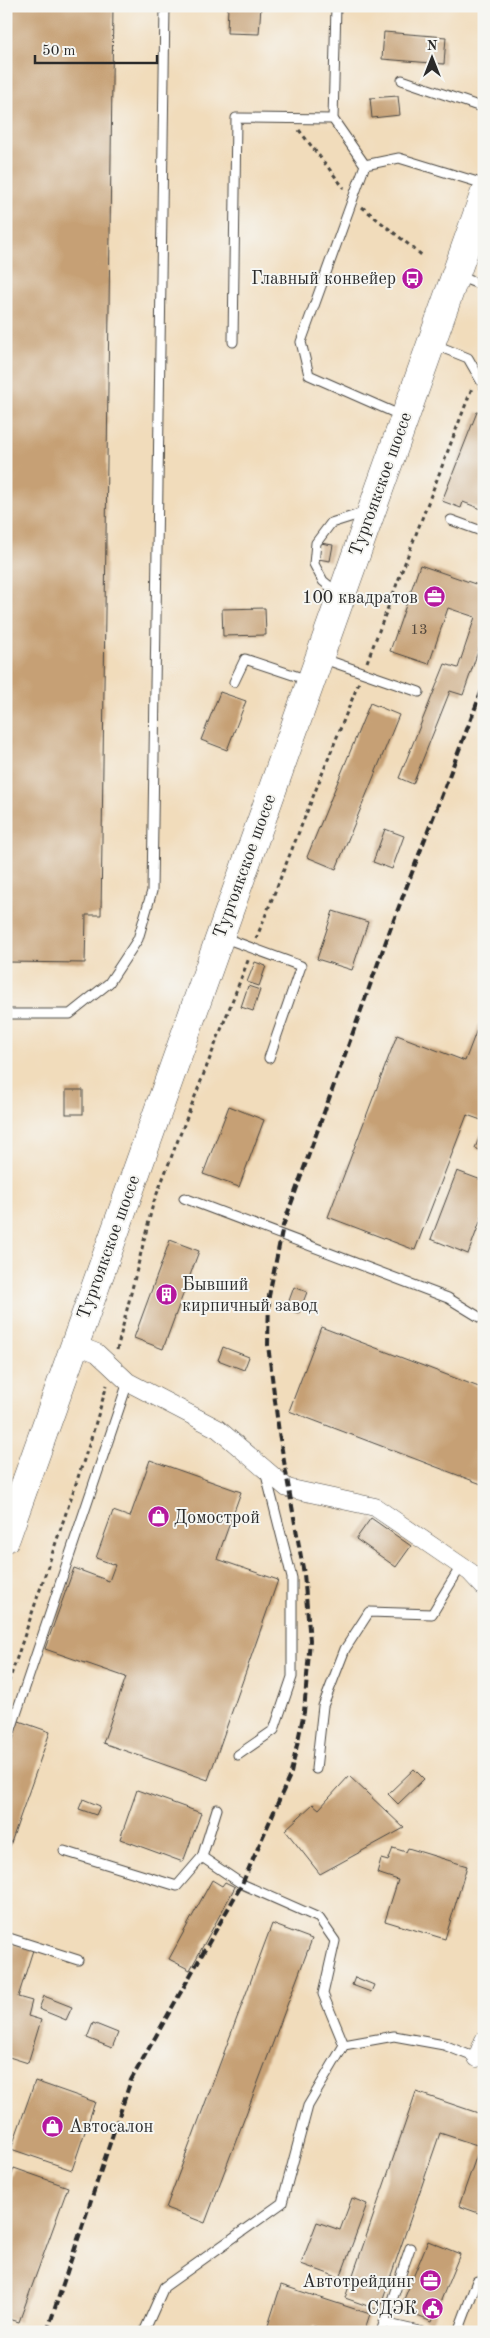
<svg xmlns="http://www.w3.org/2000/svg" width="490" height="2338" font-family="'Old Standard TT',serif">
<rect width="100%" height="100%" fill="#f6f6f2"/>
<filter id="ink" filterUnits="userSpaceOnUse"><feTurbulence type="fractalNoise" baseFrequency=".02" numOctaves="2"/><feDisplacementMap in="SourceGraphic" scale="10" xChannelSelector="R" yChannelSelector="G"/><feConvolveMatrix kernelMatrix="1 2 1 2 8 2 1 2 1" color-interpolation-filters="sRGB"/></filter>
<filter id="wash" filterUnits="userSpaceOnUse"><feTurbulence type="fractalNoise" baseFrequency=".0096" numOctaves="4" result="noise"/><feDisplacementMap in="SourceGraphic" scale="20" xChannelSelector="R" yChannelSelector="G"/><feGaussianBlur stdDeviation="1.12" result="paint"/><feColorMatrix in="noise" values="0 0 0 0 0 0 0 0 0 0 0 0 0 0 0 0 0 1.4 0 .05"/><feComposite in="paint" operator="in"/></filter>
<g filter="url(#wash)">
<rect width="100%" height="100%" fill="#f1dcbb"/>
<g id="blocks">
<g fill="#c6a075">
<path d="M 6,6 L 113,6 L 101,915 L 86,915 L 85,963 L 6,962 Z"/>
<path d="M 228,6 L 261,6 L 259,34 L 227,33 Z"/>
<path d="M 384,32 L 446,37 L 444,64 L 382,59 Z"/>
<path d="M 398,96 L 400,115 L 372,118 L 370,98 Z"/>
<path d="M 477,412 L 484,414 L 484,510 L 463,502 L 461,508 L 442,501 Z"/>
<path d="M 320,543 L 333,545 L 330,561 L 318,559 Z"/>
<path d="M 420,565 L 484,587 L 484,634 L 463,695 L 450,691 L 413,784 L 399,778 L 445,664 L 458,668 L 475,617 L 448,608 L 429,664 L 390,651 Z"/>
<path d="M 265,608 L 266,635 L 223,636 L 222,609 Z"/>
<path d="M 220,692 L 246,701 L 227,750 L 201,740 Z"/>
<path d="M 370,703 L 399,715 L 336,869 L 307,857 Z"/>
<path d="M 385,829 L 404,836 L 392,869 L 373,862 Z"/>
<path d="M 333,911 L 368,922 L 352,970 L 317,959 Z"/>
<path d="M 255,962 L 266,966 L 259,986 L 247,982 Z"/>
<path d="M 248,986 L 260,990 L 253,1011 L 241,1007 Z"/>
<path d="M 484,1011 L 484,1121 L 467,1115 L 415,1250 L 328,1217 L 397,1035 L 465,1061 Z"/>
<rect x="66" y="1090" width="17" height="24"/>
<path d="M 229,1106 L 264,1120 L 239,1187 L 203,1174 Z"/>
<path d="M 484,1126 L 484,1152 L 475,1148 Z"/>
<path d="M 457,1171 L 484,1181 L 484,1211 L 468,1254 L 431,1239 Z"/>
<path d="M 170,1240 L 199,1251 L 163,1349 L 134,1338 Z"/>
<path d="M 294,1287 L 307,1292 L 299,1313 L 286,1309 Z"/>
<path d="M 321,1327 L 484,1389 L 484,1485 L 289,1411 Z"/>
<path d="M 223,1347 L 249,1357 L 244,1370 L 218,1360 Z"/>
<path d="M 150,1460 L 241,1492 L 217,1559 L 278,1580 L 208,1780 L 103,1743 L 126,1677 L 45,1649 L 74,1568 L 109,1581 L 115,1565 L 96,1558 L 113,1511 L 130,1517 Z"/>
<path d="M 371,1518 L 411,1546 L 396,1567 L 356,1539 Z"/>
<path d="M 19,1721 L 50,1732 L 7,1854 L 6,1758 Z"/>
<path d="M 414,1769 L 424,1779 L 398,1804 L 388,1794 Z"/>
<path d="M 349,1776 L 404,1828 L 320,1874 L 285,1830 L 313,1804 L 319,1809 Z"/>
<path d="M 137,1790 L 201,1813 L 183,1862 L 120,1839 Z"/>
<path d="M 83,1799 L 100,1806 L 96,1815 L 79,1809 Z"/>
<path d="M 393,1848 L 406,1852 L 408,1848 L 467,1866 L 445,1939 L 385,1921 L 398,1880 L 377,1873 L 381,1859 L 388,1861 Z"/>
<path d="M 212,1880 L 222,1886 L 225,1882 L 235,1887 L 190,1970 L 169,1959 Z"/>
<path d="M 272,1924 L 312,1939 L 205,2223 L 166,2208 Z"/>
<path d="M 6,1942 L 33,1950 L 18,1997 L 32,2001 L 28,2016 L 41,2020 L 28,2063 L 6,2056 Z"/>
<path d="M 355,1977 L 374,1985 L 371,1992 L 352,1985 Z"/>
<path d="M 44,1996 L 72,2007 L 66,2020 L 39,2009 Z"/>
<path d="M 93,2023 L 118,2033 L 112,2048 L 87,2038 Z"/>
<path d="M 35,2081 L 95,2102 L 72,2170 L 11,2149 Z"/>
<path d="M 416,2092 L 484,2115 L 484,2215 L 459,2206 L 480,2146 L 440,2133 L 379,2310 L 345,2298 Z"/>
<path d="M 14,2168 L 68,2187 L 19,2322 L 6,2318 L 6,2191 Z"/>
<path d="M 352,2198 L 367,2204 L 340,2278 L 301,2264 L 317,2222 L 340,2230 Z"/>
<path d="M 428,2241 L 460,2254 L 432,2322 L 400,2309 Z"/>
<path d="M 281,2285 L 370,2314 L 364,2332 L 331,2332 L 313,2326 L 311,2332 L 266,2332 Z"/>
</g>
</g>
</g>
<g filter="url(#ink)">
<use href="#blocks" fill-opacity="0" stroke="#494641" stroke-width="1"/>
<g fill="none" stroke-linecap="round" stroke-linejoin="round">
<defs>
<g id="lane">
<path d="M 336,6 L 333,119 L 365,165"/>
<path d="M 402,80 L 484,108"/>
<path d="M 458,276 L 484,286"/>
<path d="M 233,342 L 236,118 L 333,119"/>
<path d="M 433,344 L 468,358 L 484,386"/>
<path d="M 402,416 L 309,375 L 301,342 L 365,165 L 399,158 L 484,184"/>
<path d="M 451,520 L 484,532"/>
<path d="M 339,594 L 323,581 L 314,564 L 316,543 L 331,523 L 366,512"/>
<path d="M 321,658 L 419,692"/>
<path d="M 234,682 L 245,659 L 308,680"/>
<path d="M 222,937 L 301,966 L 269,1058"/>
<path d="M 6,1014 L 70,1014 L 109,983 L 138,939 L 152,891 L 165,6"/>
<path d="M 184,1198 L 448,1298 L 484,1320"/>
<path d="M 6,1744 L 128,1382"/>
<path d="M 238,1755 L 274,1730 L 292,1677 L 292,1578 L 265,1471"/>
<path d="M 316,1769 L 323,1706 L 345,1649 L 369,1612 L 432,1614 L 461,1566"/>
<path d="M 64,1851 L 177,1886 L 202,1857 L 217,1809"/>
<path d="M 202,1857 L 242,1884 L 319,1918 L 335,1941 L 323,1994 L 344,2045"/>
<path d="M 6,1937 L 78,1960"/>
<path d="M 384,2323 L 423,2332"/>
<path d="M 144,2332 L 164,2287 L 282,2203 L 308,2106 L 344,2045 L 394,2036 L 444,2045 L 479,2059"/>
<path d="M 381,2332 L 410,2248"/>
<path d="M 458,2332 L 477,2281"/>
</g>
<g id="street">
<path d="M 74,1344 L 97,1353 L 128,1382 L 218,1429 L 287,1488 L 375,1507 L 470,1572 L 484,1587"/>
<path d="M 477,2058 L 484,2040"/>
</g>
<path id="primary" d="M 6,1538 L 484,195"/>
</defs>
<use href="#lane" stroke="#494641" stroke-width="11"/>
<use href="#street" stroke="#494641" stroke-width="19"/>
<use href="#primary" stroke="#494641" stroke-width="29"/>
<g stroke="#494641" stroke-width="3" stroke-dasharray="4 4" stroke-linecap="butt">
<path d="M 299,130 L 344,188"/>
<path d="M 362,207 L 424,257"/>
<path d="M 367,662 L 472,388"/>
<path d="M 256,939 L 359,682"/>
<path d="M 117,1350 L 153,1204 L 249,958"/>
<path d="M 6,1690 L 90,1442 L 107,1385"/>
</g>
<use href="#lane" stroke="#fff" stroke-width="9"/>
<use href="#street" stroke="#fff" stroke-width="18"/>
<use href="#primary" stroke="#fff" stroke-width="28"/>
<path stroke="#2b2b2b" stroke-width="4" stroke-dasharray="8 4" stroke-linecap="butt" d="M 47,2332 L 131,2080 L 242,1884 L 291,1773 L 304,1712 L 310,1640 L 304,1574 L 279,1433 L 268,1345 L 269,1296 L 283,1226 L 390,930 L 484,685"/>
</g>
</g>
<defs>
<symbol id="bus-disc" viewBox="-11 -11 22 22"><circle r="9.5" fill="#b5179e" stroke="#f6f6f2"/><path d="M-5-6H5V4H4V6H2V4H-2V6H-4V4H-5ZM-3.5-4V0h7V-4ZM-3.5 1.2v1.5H-2V1.2ZM2 1.2v1.5H3.5V1.2Z" fill="#fff"/></symbol>
<symbol id="office-disc" viewBox="-11 -11 22 22"><circle r="9.5" fill="#b5179e" stroke="#f6f6f2"/><path d="M-6-3h4V-5.5h4V-3h4V5H-6ZM-1-4.5V-3h2v-1.5ZM-6 0V1H6V0Z" fill="#fff"/></symbol>
<symbol id="building-disc" viewBox="-11 -11 22 22"><circle r="9.5" fill="#b5179e" stroke="#f6f6f2"/><path d="M-4-6H4V6H1V3H-1V6H-4ZM-2.5-4.3h1.7v1.8h-1.7ZM.8-4.3h1.7v1.8H.8ZM-2.5-1h1.7V.8h-1.7ZM.8-1h1.7V.8H.8Z" fill="#fff"/></symbol>
<symbol id="shop-disc" viewBox="-11 -11 22 22"><circle r="9.5" fill="#b5179e" stroke="#f6f6f2"/><path d="M-5-2.5h2.3a2.7 3.5 0 0 1 5.4 0H5L5.5 6h-11ZM-1.5-2.5h3a1.5 2.3 0 0 0-3 0Z" fill="#fff"/></symbol>
<symbol id="civic-disc" viewBox="-11 -11 22 22"><circle r="9.5" fill="#b5179e" stroke="#f6f6f2"/><path d="M-.6-6.5H3V-4.5H.6V-3L4-1V1h2V6H-6V1h2V-1L-.6-3ZM-1.2 2.5V6h2.4V2.5Z" fill="#fff"/></symbol>
</defs>
<g fill-rule="evenodd">
<use href="#bus-disc" x="400" y="266" width="25" height="25"/>
<use href="#office-disc" x="422" y="584" width="25" height="25"/>
<use href="#building-disc" x="154" y="1282" width="25" height="25"/>
<use href="#shop-disc" x="146" y="1504" width="25" height="25"/>
<use href="#shop-disc" x="40" y="2114" width="25" height="25"/>
<use href="#office-disc" x="418" y="2268" width="25" height="25"/>
<use href="#civic-disc" x="420" y="2296" width="25" height="25"/>
</g>
<g text-anchor="middle" stroke-width="4" stroke-linejoin="round" paint-order="stroke">
<g font-size="15" fill="#52483e">
<text x="419" y="634">13</text>
</g>
<g font-size="18" fill="#2b2b2b" stroke="#f6f6f2" text-anchor="end">
<text x="396" y="284">Главный конвейер</text>
<text x="418" y="603">100 квадратов</text>
<text x="182" y="1290" text-anchor="start">Бывший<tspan x="182" dy="21">кирпичный завод</tspan></text>
<text x="174" y="1523" text-anchor="start">Домострой</text>
<text x="69" y="2132" text-anchor="start">Автосалон</text>
<text x="414" y="2287">Автотрейдинг</text>
<text x="417" y="2314">СДЭК</text>
</g>
<g font-size="18" fill="#2b2b2b" stroke="#f6f6f2">
<text transform="translate(380 484) rotate(-70)" y="6">Тургоякское шоссе</text>
<text transform="translate(244 866) rotate(-70)" y="6">Тургоякское шоссе</text>
<text transform="translate(108 1247) rotate(-70)" y="6">Тургоякское шоссе</text>
</g>
</g>
<rect width="490" height="2338" fill="none" stroke="#f6f6f2" stroke-width="25"/>
<g transform="translate(432 58)" stroke="#f6f6f2" stroke-width="4" paint-order="stroke">
<path d="M0-4L9 19L0 12L-9 19Z" fill="#2b2b2b"/>
<text y="-8" font-size="14" font-weight="bold" text-anchor="middle" fill="#2b2b2b">N</text>
</g>
<path d="M35 55v8h122v-8" fill="none" stroke="#2b2b2b" stroke-width="2.5"/>
<text x="42" y="55" font-size="15" fill="#2b2b2b" stroke="#f6f6f2" stroke-width="4" paint-order="stroke">50 m</text>
</svg>
